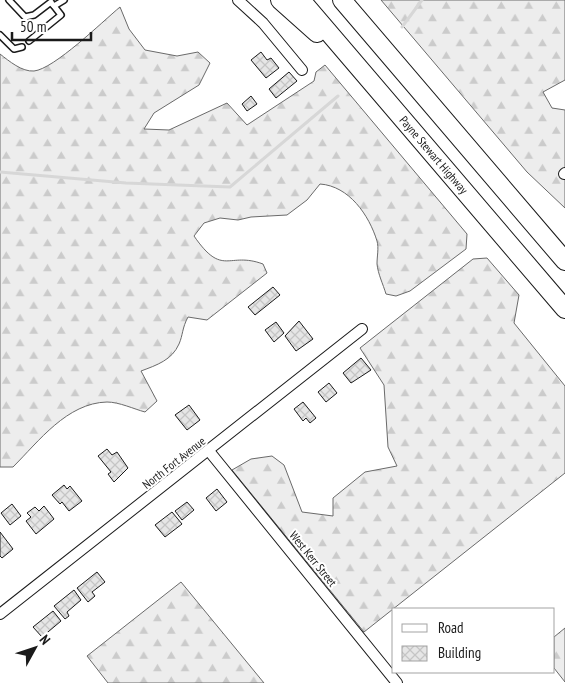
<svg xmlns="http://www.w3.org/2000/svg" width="565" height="683" font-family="'PT Sans Narrow',sans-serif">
<defs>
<pattern id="forest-firs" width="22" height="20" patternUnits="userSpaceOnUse" patternTransform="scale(1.25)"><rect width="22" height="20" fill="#ededed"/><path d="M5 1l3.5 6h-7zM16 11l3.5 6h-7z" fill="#cbcbcb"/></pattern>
<pattern id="building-cross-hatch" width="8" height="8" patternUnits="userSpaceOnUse" patternTransform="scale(1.25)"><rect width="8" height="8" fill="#e6e6e6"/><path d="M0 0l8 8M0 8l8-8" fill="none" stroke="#c5c5c5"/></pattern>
</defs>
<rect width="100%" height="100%" fill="#fff"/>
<g fill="url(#forest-firs)" stroke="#6a6a6a">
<path d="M 381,0 L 565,0 L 565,80 L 543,92 L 552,108 L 565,110 L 565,208 L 527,172 Z"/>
<path d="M 120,7 L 129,29 L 145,50 L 177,56 L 198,52 L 210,63 L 199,85 L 154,113 L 144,129 L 169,130 L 227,103 L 247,125 L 314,81 L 316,72 L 325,65 L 467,234 L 466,249 L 410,291 L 396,296 L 386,294 C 383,284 378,274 377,264 C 377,256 379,248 377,241 C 369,215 349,186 320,184 L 307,200 L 287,215 L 251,217 L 238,220 L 220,218 L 204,223 L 194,236 C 223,278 228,251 263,264 L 267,273 L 207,320 L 188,317 C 182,328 183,335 179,344 C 172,360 157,365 141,371 L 157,401 L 145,412 C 134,409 119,402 107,402 C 67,403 39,441 13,467 L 0,467 L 0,54 C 9,61 22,72 34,71 C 54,69 102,22 120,7 Z"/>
<path d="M 487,258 L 519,295 L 514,323 L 565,386 L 565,473 L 364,632 L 232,470 L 251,459 L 272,456 L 284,465 L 302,512 L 333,516 L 333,498 L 365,472 L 397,466 L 388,447 L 384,385 L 360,348 L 473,259 Z"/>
<path d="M 181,582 L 264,683 L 108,683 L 87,656 Z"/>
<path d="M 565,628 L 565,682 L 554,668 L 554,637 Z"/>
</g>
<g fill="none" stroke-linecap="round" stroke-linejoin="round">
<g stroke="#d7d7d7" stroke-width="3">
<path d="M 402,27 L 422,0"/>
<path d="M 0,172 L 126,183 L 230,187 L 338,96"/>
</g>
</g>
<g fill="url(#building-cross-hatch)" stroke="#1a1a1a">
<path d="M 261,52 L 267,60 L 271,58 L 279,68 L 266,78 L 251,60 Z"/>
<path d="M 289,72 L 297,81 L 276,98 L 269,89 Z"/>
<path d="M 251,96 L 257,104 L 247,111 L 242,104 Z"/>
<path d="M 273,287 L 280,295 L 255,315 L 248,307 Z"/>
<path d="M 299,321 L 313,339 L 296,351 L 285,336 Z"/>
<path d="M 276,322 L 284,333 L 274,342 L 265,330 Z"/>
<path d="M 361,358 L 371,370 L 351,383 L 343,373 Z"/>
<path d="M 329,383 L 337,393 L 326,402 L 318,392 Z"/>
<path d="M 303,402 L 316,418 L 310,423 L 306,418 L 303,421 L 294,409 Z"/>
<path d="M 189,405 L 200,420 L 187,430 L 175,415 Z"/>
<path d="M 107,449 L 112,455 L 117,452 L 128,468 L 114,482 L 108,474 L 111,472 L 98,456 Z"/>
<path d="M 64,485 L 67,489 L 70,486 L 82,501 L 69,511 L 62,502 L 60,504 L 52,495 Z"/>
<path d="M 217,489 L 227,502 L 216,511 L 206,498 Z"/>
<path d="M 187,502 L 194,510 L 182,520 L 175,511 Z"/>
<path d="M 12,504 L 21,516 L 10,525 L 1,513 Z"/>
<path d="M 44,506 L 54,519 L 36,534 L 26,521 L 31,517 L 27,513 L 35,507 L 39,511 Z"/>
<path d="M 172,512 L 182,524 L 165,537 L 155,525 Z"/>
<path d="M 0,532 L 13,549 L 2,558 L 0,556 Z"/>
<path d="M 97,572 L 105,582 L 92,592 L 95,596 L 88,602 L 77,588 Z"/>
<path d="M 74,590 L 81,600 L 67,612 L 69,616 L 65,619 L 54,606 Z"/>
<path d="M 53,611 L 61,621 L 42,637 L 33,627 Z"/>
</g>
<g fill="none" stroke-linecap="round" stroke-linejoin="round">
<defs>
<g id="lane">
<path d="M 9,0 L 25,17 L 34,15 L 51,2"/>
<path d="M 52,4 L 54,6 L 64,0"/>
<path d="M 0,35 L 14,49 L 22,47"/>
<path d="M 29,41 L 61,15 L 54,6"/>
</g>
<g id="street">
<path d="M 238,0 L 263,23 L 302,70"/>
<path d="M 564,174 L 565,173"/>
<path d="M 209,451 L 397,683"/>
<path d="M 0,614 L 362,329"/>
</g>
<g id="highway">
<path d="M 280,0 L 317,33"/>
<path id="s1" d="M 301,0 L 565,309"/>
<path d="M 342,0 L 565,261"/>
</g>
</defs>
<use href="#lane" stroke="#1a1a1a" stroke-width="8"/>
<use href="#street" stroke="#1a1a1a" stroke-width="12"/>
<use href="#highway" stroke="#1a1a1a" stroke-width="20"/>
<use href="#lane" stroke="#fff" stroke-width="5"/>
<use href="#street" stroke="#fff" stroke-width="10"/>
<use href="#highway" stroke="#fff" stroke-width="18"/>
</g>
<g text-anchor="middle" stroke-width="4" stroke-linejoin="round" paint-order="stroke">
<g font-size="12" fill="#1a1a1a" stroke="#fff">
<text dy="4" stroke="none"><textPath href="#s1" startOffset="204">Payne Stewart Highway</textPath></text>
<text transform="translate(174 463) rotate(-38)" y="4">North Fort Avenue</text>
<text transform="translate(313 559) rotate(51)" y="4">West Kerr Street</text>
</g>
</g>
<rect x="392" y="608" width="162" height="65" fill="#ffffff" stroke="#a3a3a3"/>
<rect x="402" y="624" width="25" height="8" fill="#ffffff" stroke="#a3a3a3"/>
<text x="438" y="633" font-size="15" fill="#1a1a1a">Road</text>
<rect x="402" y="646" width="25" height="15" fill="url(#building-cross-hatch)" stroke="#a3a3a3"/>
<text x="438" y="658" font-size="15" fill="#1a1a1a">Building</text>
<g transform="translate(35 648) rotate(50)" stroke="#ffffff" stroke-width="4" paint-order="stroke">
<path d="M0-4L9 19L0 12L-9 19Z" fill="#1a1a1a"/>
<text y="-8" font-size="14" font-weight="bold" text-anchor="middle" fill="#1a1a1a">N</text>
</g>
<path d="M12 32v8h79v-8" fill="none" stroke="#1a1a1a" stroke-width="2.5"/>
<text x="20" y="32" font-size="15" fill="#1a1a1a" stroke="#ffffff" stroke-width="4" paint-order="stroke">50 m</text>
</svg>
